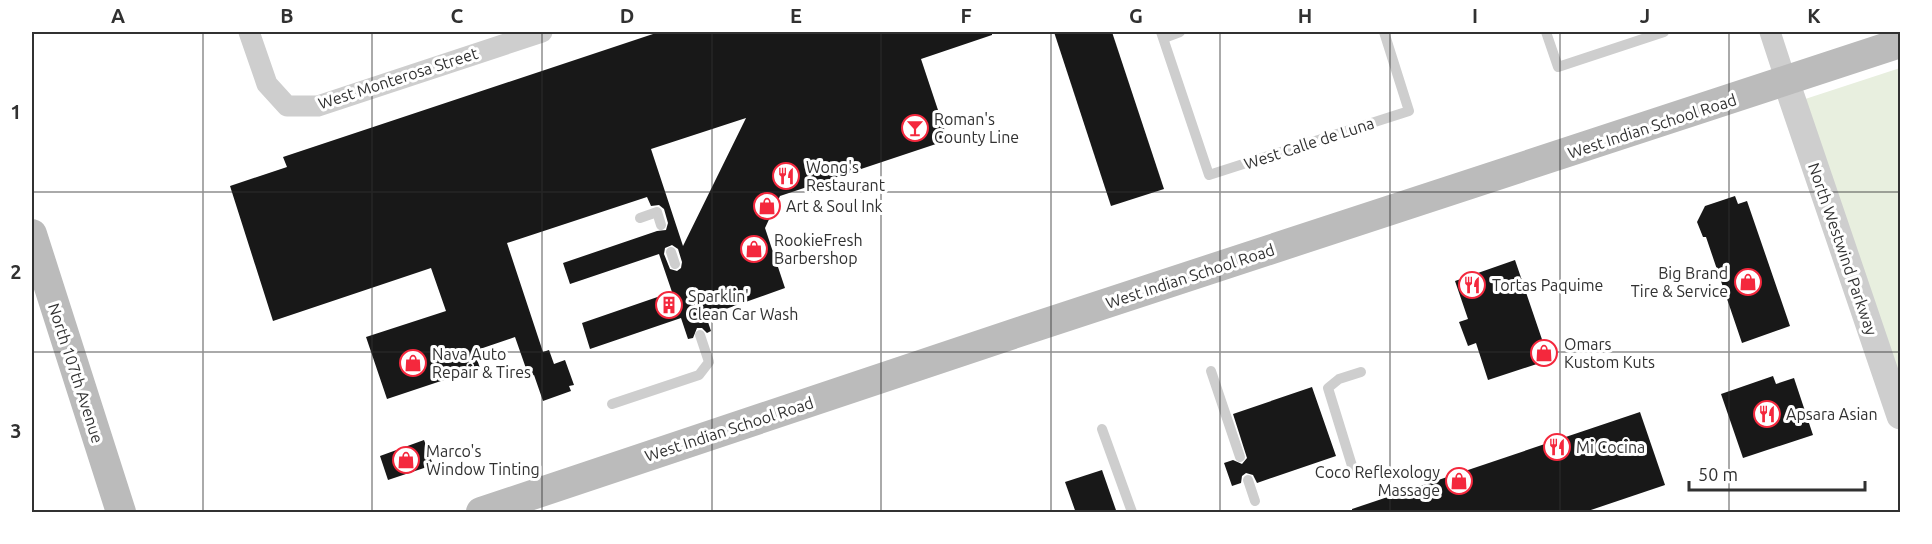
<svg xmlns="http://www.w3.org/2000/svg" width="1932" height="544" font-family="Ubuntu,sans-serif">
<rect width="100%" height="100%" fill="#fff"/>
<path fill="#e8efdf" d="M 1900,68 L 1900,416 L 1793,103 Z"/>
<g fill="#181818" fill-rule="evenodd">
<path d="M 659,32 L 992,32 L 992,35 L 921,59 L 948,140 L 780,196 L 765,228 L 785,288 L 706,316 L 711,331 L 707,333 L 702,328 L 697,328 L 693,338 L 688,339 L 681,318 L 590,349 L 582,323 L 672,292 L 659,254 L 570,284 L 563,263 L 657,231 L 666,230 L 668,223 L 664,209 L 659,205 L 651,206 L 647,197 L 507,243 L 543,352 L 549,350 L 554,364 L 565,360 L 574,385 L 569,386 L 571,391 L 543,401 L 534,375 L 529,377 L 515,337 L 474,351 L 480,368 L 387,399 L 366,337 L 446,311 L 431,268 L 273,321 L 230,186 L 287,167 L 283,157 ZM 746,118 L 683,246 L 651,149 ZM 672,245 L 678,249 L 682,262 L 681,268 L 677,271 L 670,269 L 664,254 L 665,248 Z"/>
<path d="M 1054,32 L 1112,32 L 1164,189 L 1111,206 Z"/>
<path d="M 1735,196 L 1738,204 L 1747,201 L 1790,326 L 1742,343 L 1706,237 L 1703,237 L 1697,222 L 1705,206 Z"/>
<path d="M 1515,260 L 1549,360 L 1488,380 L 1476,343 L 1468,346 L 1459,322 L 1468,319 L 1455,281 Z"/>
<path d="M 1773,376 L 1776,384 L 1794,378 L 1813,435 L 1743,458 L 1721,394 Z"/>
<path d="M 1312,387 L 1336,456 L 1257,483 L 1253,475 L 1246,473 L 1242,476 L 1241,483 L 1232,486 L 1224,463 L 1233,460 L 1242,464 L 1247,458 L 1233,414 Z"/>
<path d="M 1640,412 L 1665,485 L 1582,513 L 1352,513 L 1352,509 Z"/>
<path d="M 424,440 L 433,465 L 388,480 L 380,456 Z"/>
<path d="M 1102,470 L 1117,513 L 1076,513 L 1065,482 Z"/>
</g>
<g fill="none" stroke-linecap="round" stroke-linejoin="round">
<g stroke="#cecece" stroke-width="10">
<path d="M 1161,32 L 1209,175 L 1409,111 L 1384,32"/>
<path d="M 1546,32 L 1558,67 L 1664,32"/>
<path d="M 1164,38 L 1180,32"/>
<path d="M 640,218 L 657,212 L 661,225"/>
<path d="M 671,252 L 675,264"/>
<path d="M 1211,371 L 1240,457"/>
<path d="M 612,404 L 699,375 L 709,362 L 700,335"/>
<path d="M 1102,429 L 1132,512"/>
<path d="M 1353,469 L 1328,388 L 1339,379 L 1361,372"/>
<path d="M 1248,480 L 1255,501"/>
</g>
<g stroke="#cecece" stroke-width="21">
<path d="M 249,32 L 267,84 L 287,106 L 318,106 L 542,32"/>
<path d="M 1770,32 L 1786,81"/>
</g>
<path stroke="#cecece" stroke-width="27" d="M 1786,81 L 1900,416"/>
<g stroke="#bbb" stroke-width="30">
<path d="M 32,234 L 121,512"/>
<path d="M 481,512 L 1025,330 L 1900,43"/>
</g>
</g>
<path fill="none" stroke="#313131" stroke-width="1.5" stroke-opacity="0.55" d="M 203,32 L 203,512M 372,32 L 372,512M 542,32 L 542,512M 712,32 L 712,512M 881,32 L 881,512M 1051,32 L 1051,512M 1220,32 L 1220,512M 1390,32 L 1390,512M 1560,32 L 1560,512M 1729,32 L 1729,512M 32,192 L 1900,192M 32,352 L 1900,352"/>
<defs>
<symbol id="bar-ring" viewBox="-11 -11 22 22"><circle r="9.5" fill="#fff" stroke="#f4283d" stroke-width="1.5"/><path d="M-6-5H6L.8 .8V4.5H3.5V6h-7V4.5H-.8V.8Z" fill="#f4283d"/></symbol>
<symbol id="restaurant-ring" viewBox="-11 -11 22 22"><circle r="9.5" fill="#fff" stroke="#f4283d" stroke-width="1.5"/><path d="M-5-6h1v4h1v-4h1v4h1v-4h1v5L-1.5 .5V6h-2V.5L-5-1ZM5-6V6H3V1.5H1.5Q1.5-4 5-6Z" fill="#f4283d"/></symbol>
<symbol id="shop-ring" viewBox="-11 -11 22 22"><circle r="9.5" fill="#fff" stroke="#f4283d" stroke-width="1.5"/><path d="M-5-2.5h2.3a2.7 3.5 0 0 1 5.4 0H5L5.5 6h-11ZM-1.5-2.5h3a1.5 2.3 0 0 0-3 0Z" fill="#f4283d"/></symbol>
<symbol id="building-ring" viewBox="-11 -11 22 22"><circle r="9.5" fill="#fff" stroke="#f4283d" stroke-width="1.5"/><path d="M-4-6H4V6H1V3H-1V6H-4ZM-2.5-4.3h1.7v1.8h-1.7ZM.8-4.3h1.7v1.8H.8ZM-2.5-1h1.7V.8h-1.7ZM.8-1h1.7V.8H.8Z" fill="#f4283d"/></symbol>
</defs>
<g fill-rule="evenodd">
<use href="#bar-ring" x="900" y="113" width="30" height="30"/>
<use href="#restaurant-ring" x="771" y="161" width="30" height="30"/>
<use href="#shop-ring" x="752" y="191" width="30" height="30"/>
<use href="#shop-ring" x="739" y="234" width="30" height="30"/>
<use href="#shop-ring" x="1733" y="267" width="30" height="30"/>
<use href="#restaurant-ring" x="1457" y="270" width="30" height="30"/>
<use href="#building-ring" x="654" y="290" width="30" height="30"/>
<use href="#shop-ring" x="1529" y="338" width="30" height="30"/>
<use href="#shop-ring" x="398" y="348" width="30" height="30"/>
<use href="#restaurant-ring" x="1752" y="399" width="30" height="30"/>
<use href="#restaurant-ring" x="1542" y="432" width="30" height="30"/>
<use href="#shop-ring" x="391" y="445" width="30" height="30"/>
<use href="#shop-ring" x="1444" y="466" width="30" height="30"/>
</g>
<g text-anchor="middle" stroke-width="6" stroke-linejoin="round" paint-order="stroke">
<g font-size="16" fill="#313131" stroke="#fff">
<text transform="translate(398 78) rotate(-18)" y="6">West Monterosa Street</text>
<text transform="translate(1652 126) rotate(-18)" y="6">West Indian School Road</text>
<text transform="translate(1309 143) rotate(-18)" y="6">West Calle de Luna</text>
<text transform="translate(1843 249) rotate(71)" y="6">North Westwind Parkway</text>
<text transform="translate(1190 276) rotate(-18)" y="6">West Indian School Road</text>
<text transform="translate(76 373) rotate(72)" y="6">North 107th Avenue</text>
<text transform="translate(729 429) rotate(-18)" y="6">West Indian School Road</text>
</g>
<g font-size="16" fill="#313131" stroke="#fff" text-anchor="start">
<text x="934" y="125">Roman's<tspan x="934" dy="18">County Line</tspan></text>
<text x="806" y="173">Wong's<tspan x="806" dy="18">Restaurant</tspan></text>
<text x="786" y="212">Art &amp; Soul Ink</text>
<text x="774" y="246">RookieFresh<tspan x="774" dy="18">Barbershop</tspan></text>
<text x="1728" y="279" text-anchor="end">Big Brand<tspan x="1728" dy="18">Tire &amp; Service</tspan></text>
<text x="1492" y="291">Tortas Paquime</text>
<text x="688" y="302">Sparklin'<tspan x="688" dy="18">Clean Car Wash</tspan></text>
<text x="1564" y="350">Omars<tspan x="1564" dy="18">Kustom Kuts</tspan></text>
<text x="432" y="360">Nava Auto<tspan x="432" dy="18">Repair &amp; Tires</tspan></text>
<text x="1786" y="420">Apsara Asian</text>
<text x="1576" y="453">Mi Cocina</text>
<text x="426" y="457">Marco's<tspan x="426" dy="18">Window Tinting</tspan></text>
<text x="1440" y="478" text-anchor="end">Coco Reflexology<tspan x="1440" dy="18">Massage</tspan></text>
</g>
</g>
<rect width="1932" height="544" fill="none" stroke="#ffffff" stroke-width="66"/>
<path d="M1689 481v9h176v-9" fill="none" stroke="#313131" stroke-width="3"/>
<text x="1698" y="481" font-size="18" fill="#313131" stroke="#ffffff" stroke-width="4.5" paint-order="stroke">50 m</text>
<rect x="33" y="33" width="1866" height="478" fill="none" stroke="#313131" stroke-width="2"/>
<g font-size="20" text-anchor="middle" font-weight="bold" fill="#313131">
<text x="118" y="23">A</text>
<text x="287" y="23">B</text>
<text x="457" y="23">C</text>
<text x="627" y="23">D</text>
<text x="796" y="23">E</text>
<text x="966" y="23">F</text>
<text x="1136" y="23">G</text>
<text x="1305" y="23">H</text>
<text x="1475" y="23">I</text>
<text x="1645" y="23">J</text>
<text x="1814" y="23">K</text>
<text x="16" y="119">1</text>
<text x="16" y="279">2</text>
<text x="16" y="438">3</text>
</g>
</svg>
